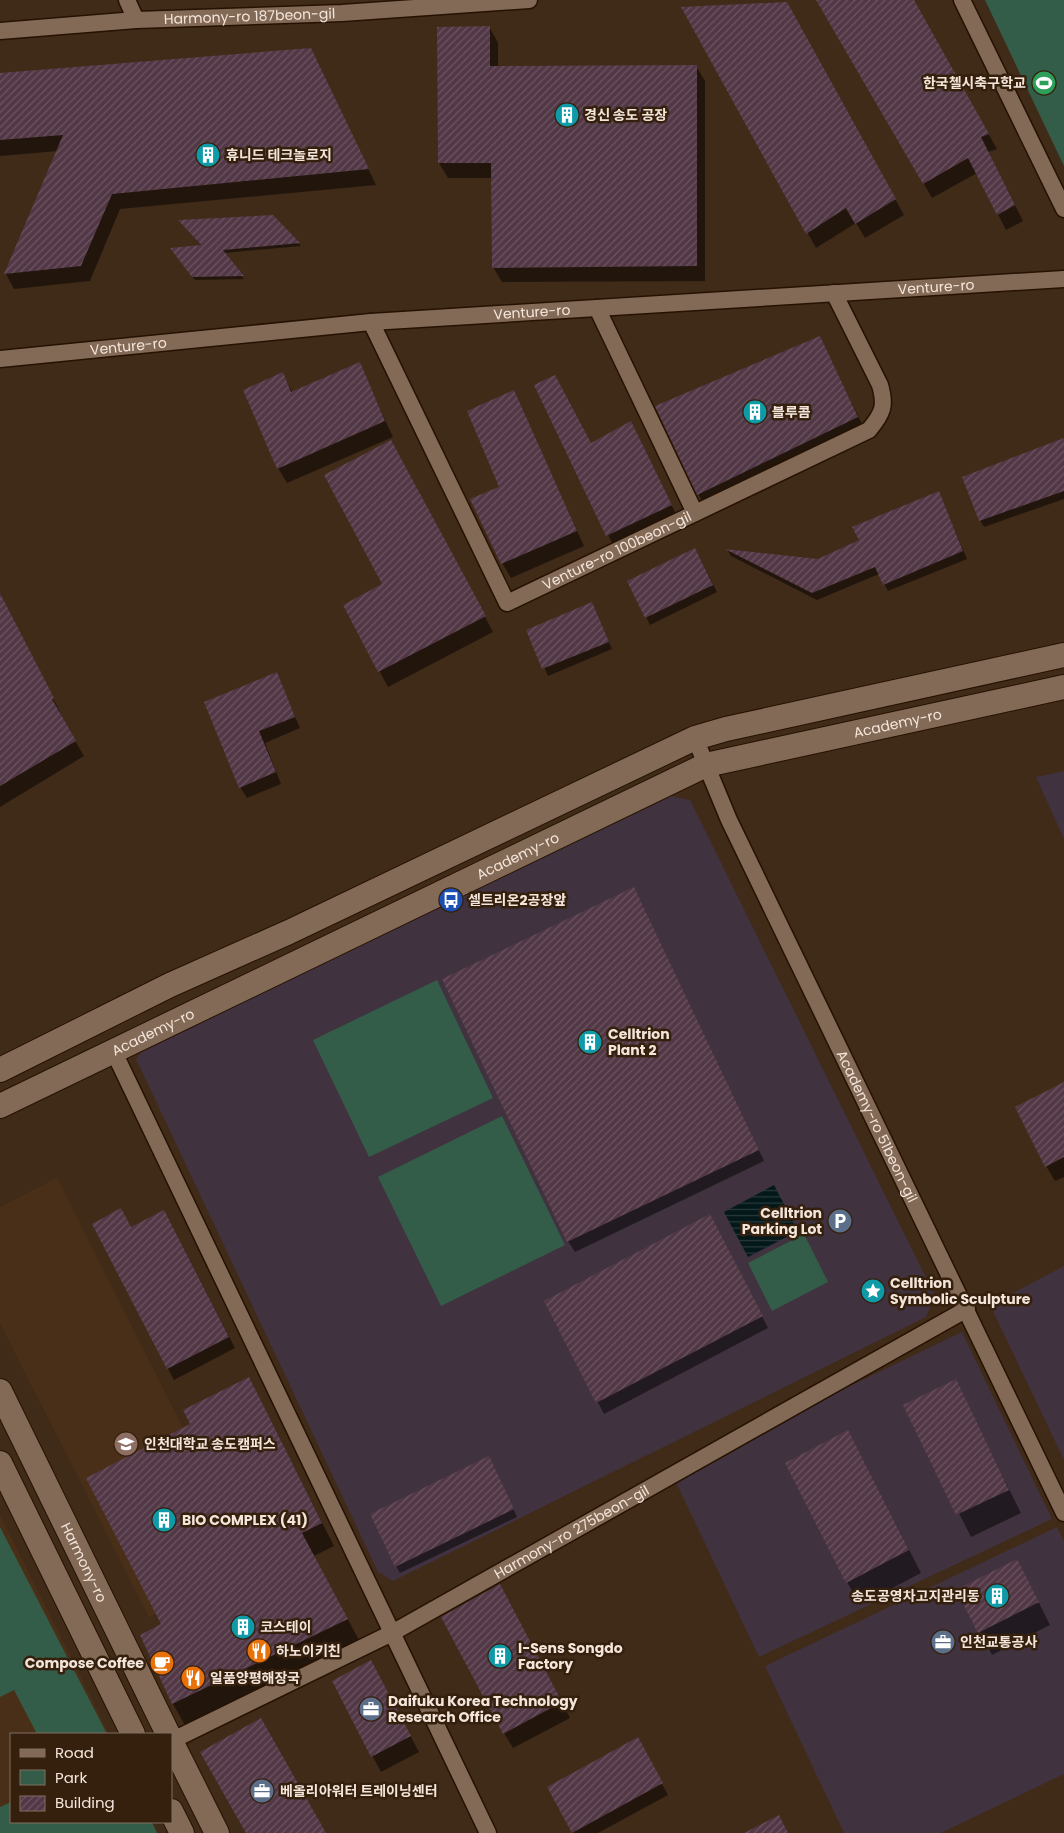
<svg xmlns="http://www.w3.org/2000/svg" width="1064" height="1833" font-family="Poppins,'Noto Sans KR',sans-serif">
<defs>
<pattern id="water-rules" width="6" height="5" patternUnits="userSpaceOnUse" patternTransform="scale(1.25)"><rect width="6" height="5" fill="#03181a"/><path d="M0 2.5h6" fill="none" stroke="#28393b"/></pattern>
<pattern id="building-hatch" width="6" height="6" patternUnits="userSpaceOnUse" patternTransform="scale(1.25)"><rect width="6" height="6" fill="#523846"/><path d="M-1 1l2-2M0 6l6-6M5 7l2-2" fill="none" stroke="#6c5560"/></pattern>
</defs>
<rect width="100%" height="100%" fill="#402a18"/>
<g fill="#40323f">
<path d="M 1064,771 L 1064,839 L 1036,777 Z"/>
<path d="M 656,793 L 690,800 L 935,1296 L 926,1317 L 393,1581 L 378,1572 L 136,1059 L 156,1034 Z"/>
<path d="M 1064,1266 L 1064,1460 L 990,1305 Z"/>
<path d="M 962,1332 L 1052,1519 L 759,1657 L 671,1472 Z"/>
<path d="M 1057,1527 L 1064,1541 L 1064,1774 L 941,1833 L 844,1833 L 765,1666 Z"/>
</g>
<g fill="#4a2f18">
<path d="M 57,1178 L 252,1565 L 149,1617 L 0,1323 L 0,1207 Z"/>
<path d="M 0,1515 L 109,1734 L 11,1734 L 11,1822 L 152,1822 L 158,1833 L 0,1833 Z"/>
</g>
<g fill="#335d48">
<path d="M 985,0 L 1064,0 L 1064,166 Z"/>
<path d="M 437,980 L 493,1098 L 369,1157 L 313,1040 Z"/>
<path d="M 502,1116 L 565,1245 L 441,1306 L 378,1177 Z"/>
<path d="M 804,1234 L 828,1282 L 772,1311 L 748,1263 Z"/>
<path d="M 0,1527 L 107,1734 L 37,1734 L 14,1690 L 0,1697 Z"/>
<path d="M 11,1802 L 11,1822 L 152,1822 L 157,1833 L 0,1833 L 0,1807 Z"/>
</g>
<path fill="url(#water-rules)" d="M 774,1185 L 798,1231 L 748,1257 L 724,1212 Z"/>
<g fill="#0007">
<path d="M 818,0 L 912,0 L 997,149 L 988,152 L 1023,221 L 1006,230 L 977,173 L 932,198 Z"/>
<path d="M 683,8 L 795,19 L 904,215 L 865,238 L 856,223 L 816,248 Z"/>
<path d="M 490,28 L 498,43 L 498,67 L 696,66 L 705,81 L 705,281 L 502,282 L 493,267 L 492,178 L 448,178 L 439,163 Z"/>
<path d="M 319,65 L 376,185 L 120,209 L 90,281 L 14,289 L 6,274 L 58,151 L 0,156 L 0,74 Z"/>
<path d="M 272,216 L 301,246 L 224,253 L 244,279 L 195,280 L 172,249 L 202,247 L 182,223 Z"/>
<path d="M 819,337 L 866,432 L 707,509 L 698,494 Z"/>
<path d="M 359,364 L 393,437 L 287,483 L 278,468 L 282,374 L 293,393 Z"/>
<path d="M 535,386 L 591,444 L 631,422 L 679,520 L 616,551 Z"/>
<path d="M 513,392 L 584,546 L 511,578 L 502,563 L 501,487 Z"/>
<path d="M 1064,440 L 1064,499 L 984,527 L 980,520 Z"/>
<path d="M 942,500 L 967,559 L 888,591 L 879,574 L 817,600 L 731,556 L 728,551 L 818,560 Z"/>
<path d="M 450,550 L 493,632 L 388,687 L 344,605 Z"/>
<path d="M 699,556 L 717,592 L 650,625 L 629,582 Z"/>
<path d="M 0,593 L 61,714 L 60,715 L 84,756 L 0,807 Z"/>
<path d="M 592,604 L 612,649 L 548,676 L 528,631 Z"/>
<path d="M 276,674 L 300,728 L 265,743 L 281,784 L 247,798 L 240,787 Z"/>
<path d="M 640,900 L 764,1161 L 575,1252 L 568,1241 Z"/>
<path d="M 1064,1084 L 1064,1177 L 1055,1181 L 1046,1166 Z"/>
<path d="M 170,1222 L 235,1348 L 174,1380 L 93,1224 L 131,1228 Z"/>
<path d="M 716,1227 L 768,1328 L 604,1414 L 545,1301 Z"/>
<path d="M 248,1378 L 334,1546 L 314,1556 L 360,1642 L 186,1727 L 173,1704 L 141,1635 L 162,1625 Z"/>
<path d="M 955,1381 L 1021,1513 L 971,1537 L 905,1406 Z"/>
<path d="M 860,1454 L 921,1573 L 860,1605 L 847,1582 Z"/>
<path d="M 493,1465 L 517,1517 L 400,1573 L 396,1566 Z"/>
<path d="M 1029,1583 L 1050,1625 L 992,1655 L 958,1590 Z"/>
<path d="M 508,1600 L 570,1718 L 513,1748 L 504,1733 Z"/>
<path d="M 379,1677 L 419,1752 L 381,1772 L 333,1682 Z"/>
<path d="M 637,1739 L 668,1795 L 598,1833 L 573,1833 L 549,1788 Z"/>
</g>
<g fill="url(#building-hatch)">
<path d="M 816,0 L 914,0 L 989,134 L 981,137 L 1015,205 L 997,215 L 968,158 L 923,184 Z"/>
<path d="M 787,2 L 896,199 L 855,224 L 846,208 L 806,234 L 681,7 Z"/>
<path d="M 490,26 L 490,66 L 697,65 L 697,266 L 492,268 L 491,163 L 438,163 L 437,27 Z"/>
<path d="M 311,48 L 369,169 L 112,194 L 81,266 L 4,274 L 63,135 L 0,140 L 0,73 Z"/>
<path d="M 273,215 L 300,243 L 223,250 L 244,276 L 192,277 L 170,248 L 201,245 L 178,220 Z"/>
<path d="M 820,336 L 858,417 L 697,495 L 655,406 Z"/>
<path d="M 360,362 L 385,421 L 277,469 L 243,390 L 283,372 L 291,392 Z"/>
<path d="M 555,375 L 591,443 L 631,421 L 672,505 L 606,536 L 534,385 Z"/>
<path d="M 514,390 L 577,531 L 501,564 L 470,499 L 499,487 L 467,411 Z"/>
<path d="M 1064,438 L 1064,491 L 979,521 L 962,477 Z"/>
<path d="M 391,440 L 486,616 L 378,672 L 343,605 L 382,584 L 324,475 Z"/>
<path d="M 939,491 L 963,551 L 883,585 L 875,567 L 812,593 L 725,549 L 818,559 L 859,540 L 852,527 Z"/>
<path d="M 695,548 L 713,585 L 645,618 L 627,581 Z"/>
<path d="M 0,593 L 54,698 L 52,699 L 76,741 L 0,786 Z"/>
<path d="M 592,602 L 609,642 L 542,669 L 526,630 Z"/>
<path d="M 277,672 L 295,717 L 259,731 L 276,772 L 239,788 L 204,702 Z"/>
<path d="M 634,887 L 759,1150 L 567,1242 L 442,979 Z"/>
<path d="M 1064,1082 L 1064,1157 L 1045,1167 L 1015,1107 Z"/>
<path d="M 121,1208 L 131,1227 L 164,1210 L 229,1337 L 167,1369 L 92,1224 Z"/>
<path d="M 710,1214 L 763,1316 L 596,1403 L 544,1301 Z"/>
<path d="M 249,1377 L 322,1523 L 302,1533 L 348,1619 L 172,1704 L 140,1635 L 161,1624 L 86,1478 L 190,1424 L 183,1410 Z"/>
<path d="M 956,1379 L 1009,1490 L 956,1515 L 903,1405 Z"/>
<path d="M 848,1430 L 909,1550 L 846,1583 L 785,1463 Z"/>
<path d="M 489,1456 L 514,1509 L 395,1567 L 370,1514 Z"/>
<path d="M 1017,1559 L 1039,1602 L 978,1633 L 956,1590 Z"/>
<path d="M 500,1584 L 562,1702 L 503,1734 L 441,1617 Z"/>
<path d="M 371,1660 L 411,1736 L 371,1757 L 332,1681 Z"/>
<path d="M 261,1718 L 326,1833 L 246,1833 L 200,1752 Z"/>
<path d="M 638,1737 L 663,1783 L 572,1833 L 547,1787 Z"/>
<path d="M 779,1815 L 788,1833 L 744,1833 Z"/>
</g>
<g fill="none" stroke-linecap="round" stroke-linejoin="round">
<defs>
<g id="street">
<path d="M 127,0 L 136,20"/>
<path d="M 962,0 L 1064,209"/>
<path id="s1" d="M 0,31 L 136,20 L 342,13 L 529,0"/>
<path d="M 597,308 L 695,513"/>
<path id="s2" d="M 371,322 L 507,603 L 869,430 C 883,413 886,406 880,385 L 834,293"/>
<path id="s3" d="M 0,359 L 371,322 L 1064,279"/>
<path id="s4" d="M 695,738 L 729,820 L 1064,1513"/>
<path d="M 113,1050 L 488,1833"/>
<path id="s5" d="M 171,1741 L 392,1633 L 967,1309"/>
</g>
<g id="secondary">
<path d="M 0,1070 L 170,985 L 289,932 L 695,738 L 726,729 L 1064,655"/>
<path id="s6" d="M 0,1106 L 706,765 L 1064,687"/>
<path id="s7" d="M 0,1391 L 168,1734"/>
<path d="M 0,1463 L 133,1734"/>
<path d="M 171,1741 L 217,1833"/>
<path d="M 171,1811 L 182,1833"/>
</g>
</defs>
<use href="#street" stroke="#261202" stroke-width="19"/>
<use href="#secondary" stroke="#261202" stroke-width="26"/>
<use href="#street" stroke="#836a57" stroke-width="16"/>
<use href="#secondary" stroke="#836a57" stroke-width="24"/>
</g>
<defs>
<symbol id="stadium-disc" viewBox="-11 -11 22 22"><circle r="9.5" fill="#2e9e5b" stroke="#35200e"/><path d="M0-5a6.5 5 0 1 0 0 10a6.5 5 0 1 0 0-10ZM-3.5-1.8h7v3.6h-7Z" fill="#fff"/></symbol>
<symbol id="building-disc" viewBox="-11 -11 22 22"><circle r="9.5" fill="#0f9aa8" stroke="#35200e"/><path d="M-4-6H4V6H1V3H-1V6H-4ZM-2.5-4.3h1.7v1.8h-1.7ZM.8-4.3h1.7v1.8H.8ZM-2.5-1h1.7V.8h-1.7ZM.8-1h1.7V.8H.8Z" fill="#fff"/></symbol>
<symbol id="bus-disc" viewBox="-11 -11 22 22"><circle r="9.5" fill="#1a4fb4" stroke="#35200e"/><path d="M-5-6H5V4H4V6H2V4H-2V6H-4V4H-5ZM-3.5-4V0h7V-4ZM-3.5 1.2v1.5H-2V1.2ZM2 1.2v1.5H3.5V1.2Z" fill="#fff"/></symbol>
<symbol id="parking-disc" viewBox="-11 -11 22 22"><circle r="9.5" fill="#5c6f8a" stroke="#35200e"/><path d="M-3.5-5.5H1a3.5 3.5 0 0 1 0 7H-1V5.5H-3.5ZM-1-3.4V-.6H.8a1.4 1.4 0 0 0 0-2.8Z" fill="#fff"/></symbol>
<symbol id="sight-disc" viewBox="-11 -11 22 22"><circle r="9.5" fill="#0f9aa8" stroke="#35200e"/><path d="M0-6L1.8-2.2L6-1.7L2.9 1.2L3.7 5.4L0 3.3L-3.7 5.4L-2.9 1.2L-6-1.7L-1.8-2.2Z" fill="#fff"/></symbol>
<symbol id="university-disc" viewBox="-11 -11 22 22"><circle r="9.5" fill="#8d6e63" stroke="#35200e"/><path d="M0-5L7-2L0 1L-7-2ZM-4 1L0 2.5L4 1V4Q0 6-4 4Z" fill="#fff"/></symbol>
<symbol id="office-disc" viewBox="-11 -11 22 22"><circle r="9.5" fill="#5c6f8a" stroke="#35200e"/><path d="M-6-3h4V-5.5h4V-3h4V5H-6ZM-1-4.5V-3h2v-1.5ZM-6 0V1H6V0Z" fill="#fff"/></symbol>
<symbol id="restaurant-disc" viewBox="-11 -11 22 22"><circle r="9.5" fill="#e8710a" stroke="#35200e"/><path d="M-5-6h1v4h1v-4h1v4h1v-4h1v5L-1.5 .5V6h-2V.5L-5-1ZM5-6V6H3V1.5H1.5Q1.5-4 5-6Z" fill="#fff"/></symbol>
<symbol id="cafe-disc" viewBox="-11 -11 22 22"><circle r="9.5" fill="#e8710a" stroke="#35200e"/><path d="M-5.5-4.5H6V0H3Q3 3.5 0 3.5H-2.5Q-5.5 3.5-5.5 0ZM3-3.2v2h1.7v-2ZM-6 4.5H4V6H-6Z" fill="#fff"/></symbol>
</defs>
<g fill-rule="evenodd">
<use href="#stadium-disc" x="1030" y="69" width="28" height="28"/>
<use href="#building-disc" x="553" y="101" width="28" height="28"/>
<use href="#building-disc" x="194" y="141" width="28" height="28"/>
<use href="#building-disc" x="741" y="398" width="28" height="28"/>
<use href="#bus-disc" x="437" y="886" width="28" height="28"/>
<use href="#building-disc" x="576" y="1028" width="28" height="28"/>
<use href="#parking-disc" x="826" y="1207" width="28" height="28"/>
<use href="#sight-disc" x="859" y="1277" width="28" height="28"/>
<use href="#university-disc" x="112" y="1430" width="28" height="28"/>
<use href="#building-disc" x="150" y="1506" width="28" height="28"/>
<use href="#building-disc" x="983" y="1582" width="28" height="28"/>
<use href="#building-disc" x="229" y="1613" width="28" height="28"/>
<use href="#office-disc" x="929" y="1628" width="28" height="28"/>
<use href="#restaurant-disc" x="245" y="1637" width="28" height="28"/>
<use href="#building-disc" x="486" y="1642" width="28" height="28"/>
<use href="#cafe-disc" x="148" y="1649" width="28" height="28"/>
<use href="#restaurant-disc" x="179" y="1664" width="28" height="28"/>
<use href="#office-disc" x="357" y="1695" width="28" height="28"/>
<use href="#office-disc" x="248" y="1777" width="28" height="28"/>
</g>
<g text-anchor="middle" stroke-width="5" stroke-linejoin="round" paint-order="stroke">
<g font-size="14" fill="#f4e5da" stroke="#35200e">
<text dy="5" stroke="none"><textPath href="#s1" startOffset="250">Harmony-ro 187beon-gil</textPath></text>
<text dy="5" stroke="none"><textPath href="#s3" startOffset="939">Venture-ro</textPath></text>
<text dy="5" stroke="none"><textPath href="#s3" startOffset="534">Venture-ro</textPath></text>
<text dy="5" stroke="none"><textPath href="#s3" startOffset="129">Venture-ro</textPath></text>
<text dy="5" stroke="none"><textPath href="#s2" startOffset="434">Venture-ro 100beon-gil</textPath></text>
<text dy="5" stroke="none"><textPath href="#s6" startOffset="980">Academy-ro</textPath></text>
<text dy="5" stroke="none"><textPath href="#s6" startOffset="575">Academy-ro</textPath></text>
<text dy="5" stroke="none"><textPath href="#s6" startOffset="170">Academy-ro</textPath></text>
<text dy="5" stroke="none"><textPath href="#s4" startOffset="429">Academy-ro 51beon-gil</textPath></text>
<text dy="5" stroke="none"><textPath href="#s5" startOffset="452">Harmony-ro 275beon-gil</textPath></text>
<text dy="5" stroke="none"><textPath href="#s7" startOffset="191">Harmony-ro</textPath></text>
</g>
<g font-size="14" font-weight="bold" fill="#f4e5da" stroke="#35200e" text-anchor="start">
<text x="1026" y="88" text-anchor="end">한국첼시축구학교</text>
<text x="584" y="120">경신 송도 공장</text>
<text x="226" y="160">휴니드 테크놀로지</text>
<text x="772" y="417">블루콤</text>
<text x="468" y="905">셀트리온2공장앞</text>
<text x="608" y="1039">Celltrion<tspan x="608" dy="16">Plant 2</tspan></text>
<text x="822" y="1218" text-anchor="end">Celltrion<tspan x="822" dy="16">Parking Lot</tspan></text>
<text x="890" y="1288">Celltrion<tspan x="890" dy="16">Symbolic Sculpture</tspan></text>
<text x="144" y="1449">인천대학교 송도캠퍼스</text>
<text x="182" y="1525">BIO COMPLEX (41)</text>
<text x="980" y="1601" text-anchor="end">송도공영차고지관리동</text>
<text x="260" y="1632">코스테이</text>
<text x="960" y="1647">인천교통공사</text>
<text x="518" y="1653">I-Sens Songdo<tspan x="518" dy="16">Factory</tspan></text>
<text x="276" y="1656">하노이키친</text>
<text x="144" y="1668" text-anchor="end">Compose Coffee</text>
<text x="210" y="1683">일품양평해장국</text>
<text x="388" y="1706">Daifuku Korea Technology<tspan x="388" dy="16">Research Office</tspan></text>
<text x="280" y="1796">베올리아워터 트레이닝센터</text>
</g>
</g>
<rect x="10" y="1733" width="162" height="90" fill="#35200e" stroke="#816f60"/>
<rect x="20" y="1749" width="25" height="8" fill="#836a57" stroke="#816f60"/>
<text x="55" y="1758" font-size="15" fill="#f4e5da">Road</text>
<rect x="20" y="1770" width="25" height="15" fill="#335d48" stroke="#816f60"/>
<text x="55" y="1783" font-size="15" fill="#f4e5da">Park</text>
<rect x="20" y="1796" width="25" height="15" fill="url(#building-hatch)" stroke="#816f60"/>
<text x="55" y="1808" font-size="15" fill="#f4e5da">Building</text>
</svg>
